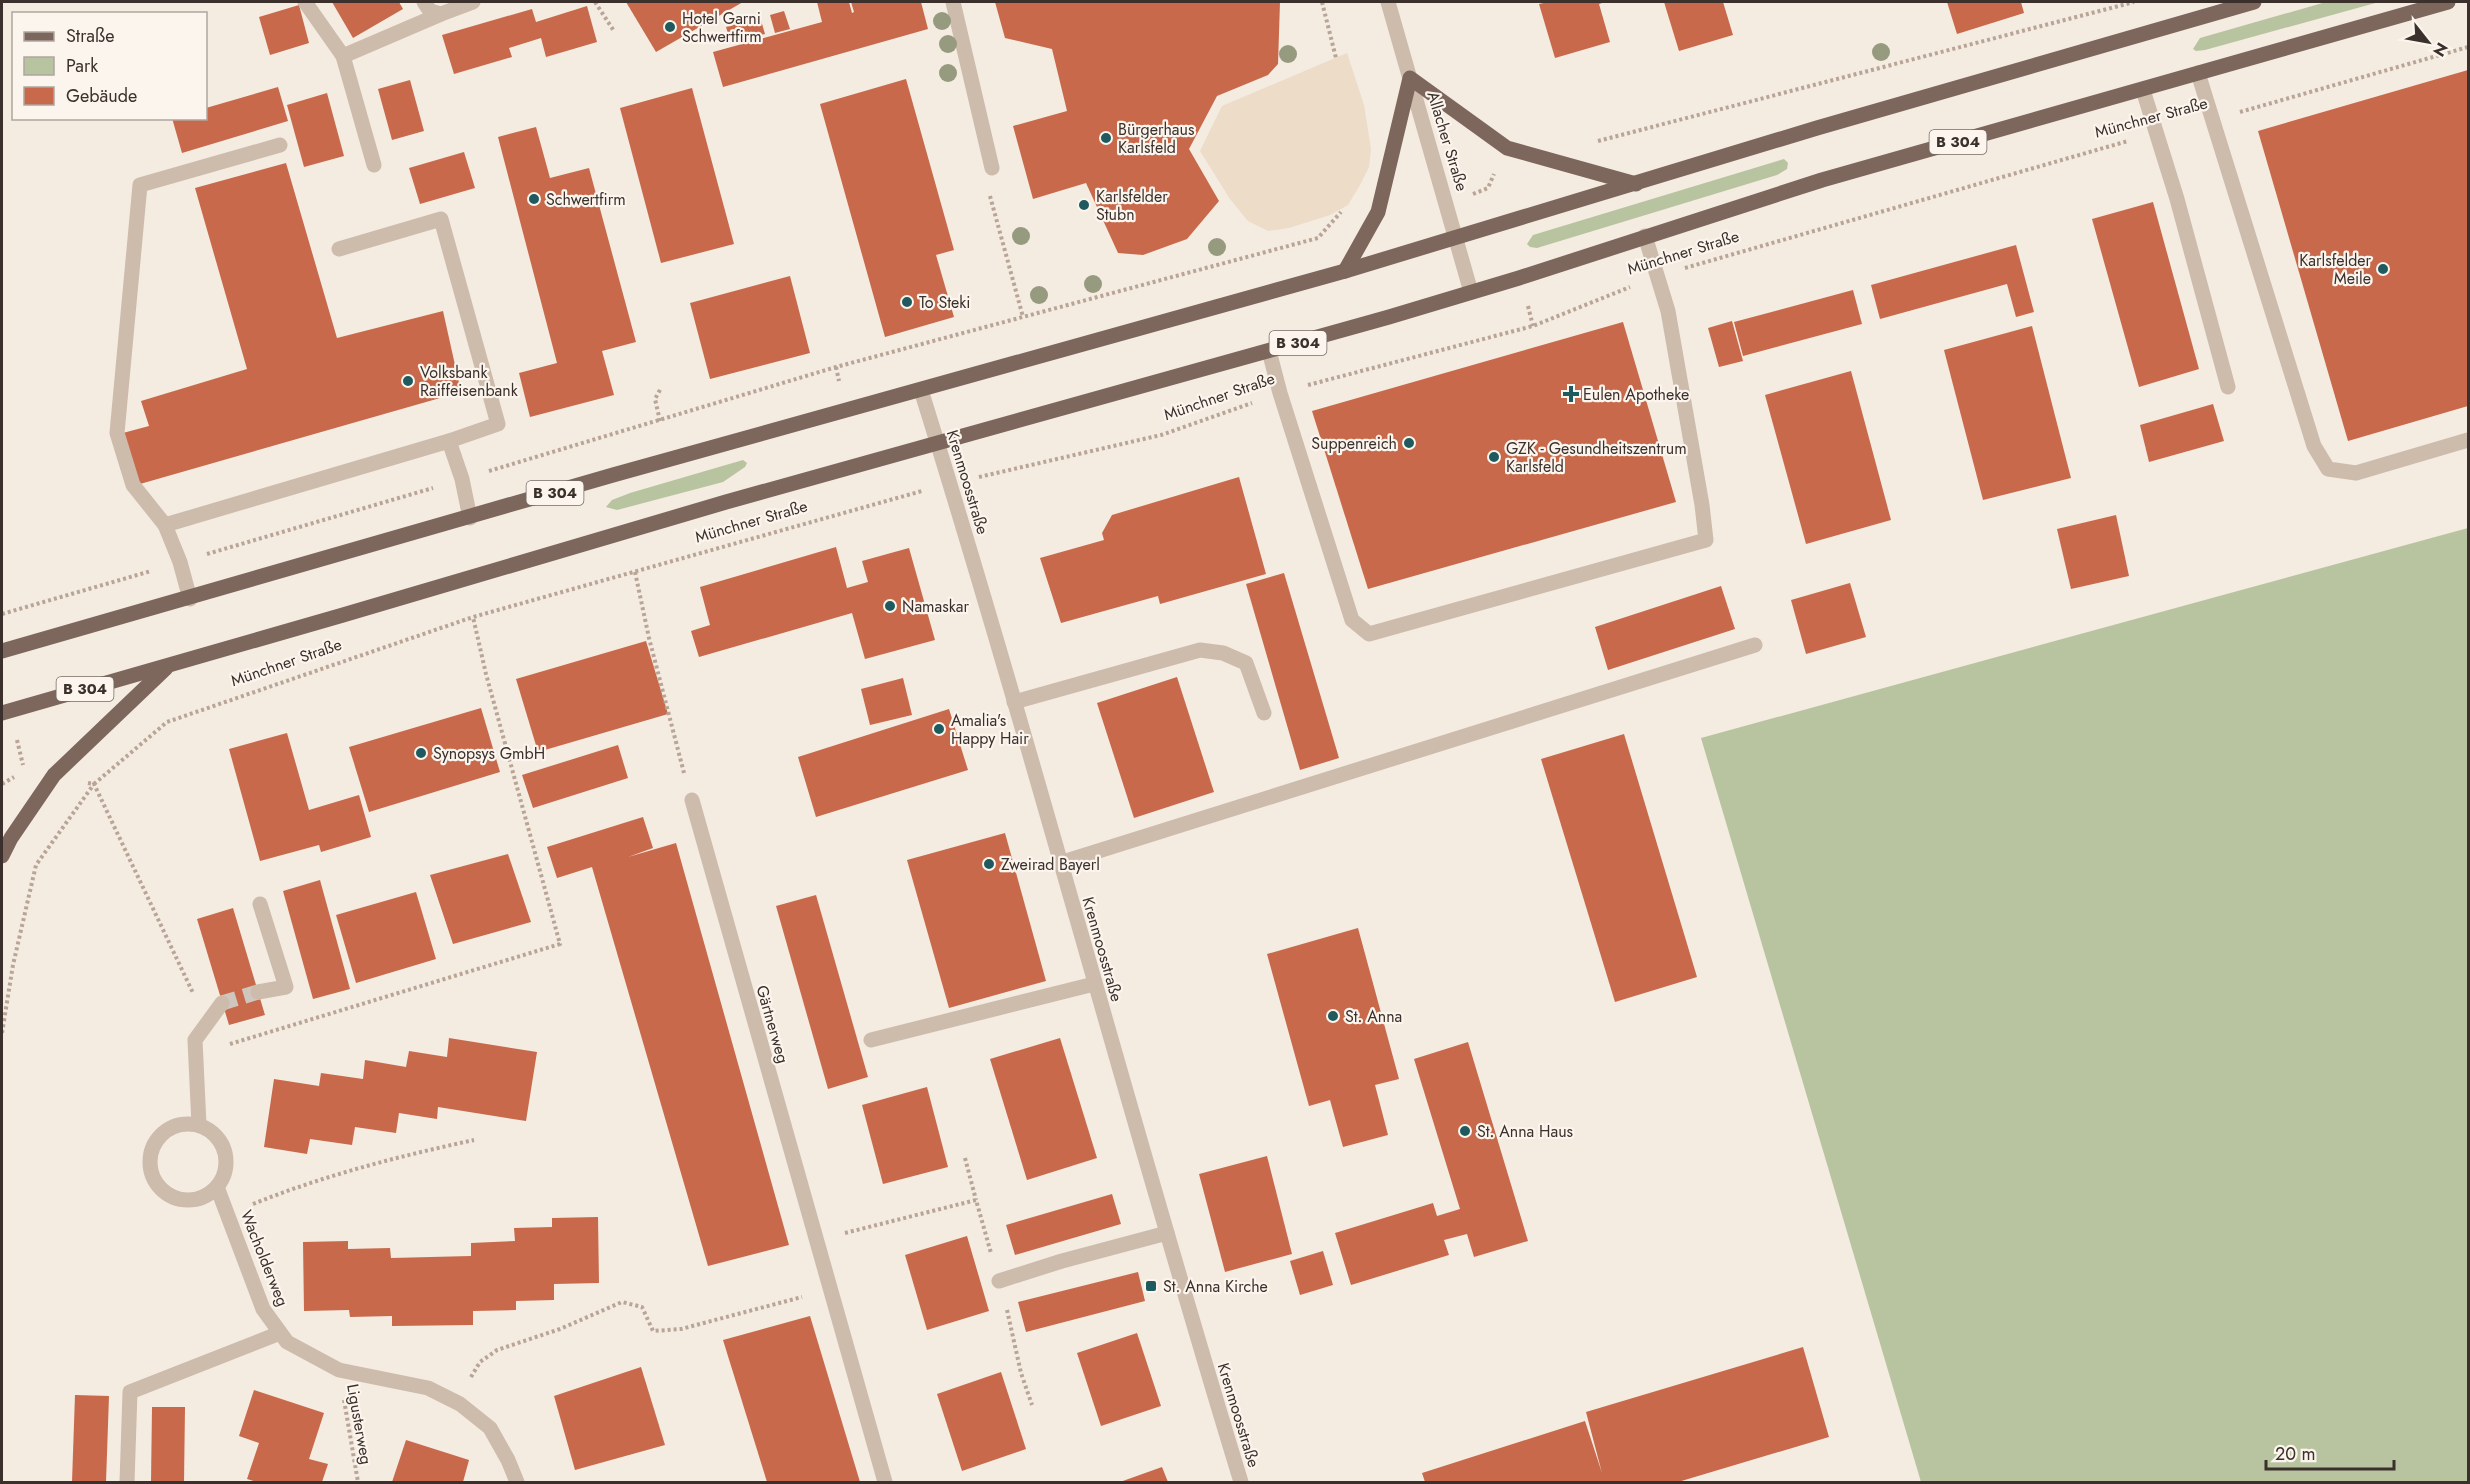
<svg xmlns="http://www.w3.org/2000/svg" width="2470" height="1484" font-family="Jost,sans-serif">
<rect width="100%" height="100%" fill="#f4ebe1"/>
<g fill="#b8c4a0">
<path d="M 2326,2 L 2379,2 L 2205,50 L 2196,51 L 2193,49 L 2200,38 Z"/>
<path d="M 1784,159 L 1788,163 L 1787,169 L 1777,175 L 1537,248 L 1530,247 L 1527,244 L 1533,235 Z"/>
<path d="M 743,460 L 747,463 L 745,467 L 723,482 L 617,510 L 606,507 L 612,500 L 630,493 Z"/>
<path d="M 2468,528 L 2468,1482 L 1921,1482 L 1701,738 Z"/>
</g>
<path fill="#ecdcc8" d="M 1347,53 L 1364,105 L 1371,149 L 1369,167 L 1360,185 L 1348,205 L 1330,215 L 1289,228 L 1268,231 L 1248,221 L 1230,199 L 1200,151 L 1222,106 Z"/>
<g fill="#c8694b">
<path d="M 332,2 L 399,2 L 403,9 L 353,38 Z"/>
<path d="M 626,2 L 743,2 L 656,52 Z"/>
<path d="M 817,2 L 849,2 L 852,13 L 854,12 L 851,2 L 921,2 L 928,29 L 723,87 L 713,52 L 822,22 Z"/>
<path d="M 995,2 L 1280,2 L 1278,64 L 1268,75 L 1217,96 L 1189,149 L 1219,201 L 1187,239 L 1143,255 L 1118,253 L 1086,183 L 1033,199 L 1013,126 L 1067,111 L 1052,49 L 1005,38 Z"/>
<path d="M 1548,2 L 1605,2 L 1599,4 L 1610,42 L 1555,58 L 1539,4 Z"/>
<path d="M 1664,2 L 1723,2 L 1733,35 L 1679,51 Z"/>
<path d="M 1947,2 L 2021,2 L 2024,13 L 1957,34 Z"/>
<path d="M 299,5 L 309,43 L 270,55 L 259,17 Z"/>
<path d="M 587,6 L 597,42 L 546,57 L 541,38 L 509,48 L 512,57 L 454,74 L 442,35 L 532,9 L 536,22 Z"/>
<path d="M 784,11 L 790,29 L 775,33 L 770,15 Z"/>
<path d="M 760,17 L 765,34 L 731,43 L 726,27 Z"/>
<path d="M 2468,70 L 2468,406 L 2348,441 L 2258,131 Z"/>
<path d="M 906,79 L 954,250 L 936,255 L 954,317 L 885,337 L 820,104 Z"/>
<path d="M 410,80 L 424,131 L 392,140 L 378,89 Z"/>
<path d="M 278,87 L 288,121 L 182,153 L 172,118 L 206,118 L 206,108 Z"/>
<path d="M 692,88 L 734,244 L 661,263 L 620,108 Z"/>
<path d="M 327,93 L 344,156 L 304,167 L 287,105 Z"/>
<path d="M 536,127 L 550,178 L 589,168 L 636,342 L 602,351 L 614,395 L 530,417 L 519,373 L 557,363 L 498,137 Z"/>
<path d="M 464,152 L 475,188 L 420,204 L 409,168 Z"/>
<path d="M 286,163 L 337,338 L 443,311 L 461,392 L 140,484 L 123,433 L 149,426 L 141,401 L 247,369 L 195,188 Z"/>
<path d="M 2153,202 L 2199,369 L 2139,387 L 2092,219 Z"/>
<path d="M 2016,245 L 2034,312 L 2016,317 L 2007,284 L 1880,319 L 1871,285 Z"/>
<path d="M 790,276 L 810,353 L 710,379 L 690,303 Z"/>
<path d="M 1853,290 L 1862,324 L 1743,356 L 1734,322 Z"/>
<path d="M 1732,321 L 1743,361 L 1719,367 L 1708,328 Z"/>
<path d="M 1623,322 L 1676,502 L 1368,589 L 1312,411 Z"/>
<path d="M 2032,326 L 2071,478 L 1983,500 L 1944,350 Z"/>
<path d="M 1851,371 L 1891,520 L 1806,544 L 1765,395 Z"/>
<path d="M 2213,404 L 2224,441 L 2149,462 L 2140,425 Z"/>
<path d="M 1239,477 L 1266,574 L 1160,604 L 1158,596 L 1061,623 L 1040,558 L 1104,540 L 1102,533 L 1112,515 Z"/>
<path d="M 2116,515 L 2129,576 L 2071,589 L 2057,529 Z"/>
<path d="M 836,547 L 847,588 L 868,582 L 862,561 L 909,548 L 935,640 L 865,659 L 852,613 L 699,657 L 691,631 L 710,625 L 700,587 Z"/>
<path d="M 1284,573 L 1339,758 L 1300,770 L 1246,584 Z"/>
<path d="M 1850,583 L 1866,637 L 1806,654 L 1791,600 Z"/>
<path d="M 1721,586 L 1735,629 L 1608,670 L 1595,627 Z"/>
<path d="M 646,641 L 668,714 L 538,752 L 516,679 Z"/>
<path d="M 1177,677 L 1214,792 L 1134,818 L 1097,703 Z"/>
<path d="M 903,678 L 912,715 L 870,725 L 861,689 Z"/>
<path d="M 481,708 L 500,772 L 369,812 L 349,747 Z"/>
<path d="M 949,709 L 968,770 L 816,817 L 798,757 Z"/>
<path d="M 287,733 L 309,810 L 359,795 L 371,837 L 321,852 L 319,845 L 260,861 L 229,749 Z"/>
<path d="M 1624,734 L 1697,977 L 1615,1002 L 1541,759 Z"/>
<path d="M 618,745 L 628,778 L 533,808 L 522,775 Z"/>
<path d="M 643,817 L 653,848 L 628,857 L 676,843 L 789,1245 L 708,1266 L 592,867 L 557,878 L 547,847 Z"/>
<path d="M 1005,833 L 1046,981 L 949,1008 L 907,860 Z"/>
<path d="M 508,854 L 531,922 L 453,944 L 430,875 Z"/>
<path d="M 320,880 L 350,989 L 313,999 L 283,891 Z"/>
<path d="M 416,892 L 436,959 L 356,983 L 336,915 Z"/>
<path d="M 816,895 L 868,1077 L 828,1089 L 776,906 Z"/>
<path d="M 233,908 L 265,1015 L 229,1025 L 197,919 Z"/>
<path d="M 1358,928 L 1399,1079 L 1375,1085 L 1388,1135 L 1343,1147 L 1330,1100 L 1309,1106 L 1267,954 Z"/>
<path d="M 449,1038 L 537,1052 L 526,1121 L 438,1107 L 437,1119 L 399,1113 L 396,1133 L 355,1127 L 352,1145 L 310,1139 L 307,1154 L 264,1147 L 274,1079 L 319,1086 L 321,1073 L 363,1079 L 365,1060 L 406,1067 L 409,1051 L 447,1057 Z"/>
<path d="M 1060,1038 L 1097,1158 L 1027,1180 L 990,1059 Z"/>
<path d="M 1468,1042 L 1528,1241 L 1474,1257 L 1467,1234 L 1444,1240 L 1449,1255 L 1351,1285 L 1335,1233 L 1433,1203 L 1437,1216 L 1460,1209 L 1414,1059 Z"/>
<path d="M 927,1087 L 948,1167 L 883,1184 L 862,1105 Z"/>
<path d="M 1267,1156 L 1292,1254 L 1225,1272 L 1199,1174 Z"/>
<path d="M 1112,1194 L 1121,1224 L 1015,1255 L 1006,1225 Z"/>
<path d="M 598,1217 L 599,1283 L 554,1284 L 554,1300 L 516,1301 L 516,1310 L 473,1311 L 473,1325 L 392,1326 L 392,1316 L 350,1317 L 349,1310 L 304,1311 L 303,1242 L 348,1241 L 348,1249 L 390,1248 L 391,1258 L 471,1256 L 471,1243 L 515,1241 L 514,1228 L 552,1227 L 552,1218 Z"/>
<path d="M 967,1236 L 989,1311 L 927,1330 L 905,1255 Z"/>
<path d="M 1323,1251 L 1333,1285 L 1300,1295 L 1290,1261 Z"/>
<path d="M 1138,1272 L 1145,1301 L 1026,1332 L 1018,1302 Z"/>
<path d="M 810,1316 L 860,1482 L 767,1482 L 723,1340 Z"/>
<path d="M 1137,1333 L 1161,1406 L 1101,1426 L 1077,1353 Z"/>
<path d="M 1803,1347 L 1829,1437 L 1678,1482 L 1425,1482 L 1422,1473 L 1585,1421 L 1602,1473 L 1586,1412 Z"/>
<path d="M 641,1367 L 665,1445 L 575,1470 L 554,1396 Z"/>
<path d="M 1001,1372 L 1026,1449 L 962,1471 L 937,1394 Z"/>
<path d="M 254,1390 L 324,1413 L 309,1459 L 328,1464 L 322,1482 L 257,1482 L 247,1479 L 259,1443 L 239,1436 Z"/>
<path d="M 75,1395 L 109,1396 L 106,1482 L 72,1482 Z"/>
<path d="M 152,1407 L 185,1407 L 184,1482 L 151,1482 Z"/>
<path d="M 406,1440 L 469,1460 L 463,1482 L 392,1482 Z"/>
<path d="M 1162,1467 L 1168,1482 L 1120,1482 Z"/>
</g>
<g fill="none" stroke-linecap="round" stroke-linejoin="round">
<path stroke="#cfc6bd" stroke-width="15" stroke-dasharray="15 8" stroke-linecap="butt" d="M 222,1003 L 258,992"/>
<g stroke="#b9a596" stroke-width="4" stroke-dasharray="3 3" stroke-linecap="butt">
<path d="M 595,2 L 614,31"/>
<path d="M 1322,2 L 1336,58"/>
<path d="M 2240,112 L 2468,47"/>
<path d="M 1598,141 L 2134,2"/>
<path d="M 1473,194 L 1488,188 L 1494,174"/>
<path d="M 990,196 L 1023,317"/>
<path d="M 1685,268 L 2128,141"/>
<path d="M 1528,306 L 1533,326"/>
<path d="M 836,367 L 839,381"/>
<path d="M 1308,385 L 1533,326 L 1630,287"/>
<path d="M 660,421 L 655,399 L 661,388"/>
<path d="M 489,471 L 836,367 L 1318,238 L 1341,212"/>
<path d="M 979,477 L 1161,435 L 1252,403"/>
<path d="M 207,554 L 433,488"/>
<path d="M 635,572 L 649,638 L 684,773"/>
<path d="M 2,614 L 151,571"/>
<path d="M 17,740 L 23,765"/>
<path d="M 88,783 L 94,784 L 167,722 L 473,617 L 922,491"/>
<path d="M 2,784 L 14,777"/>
<path d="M 2,1033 L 13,965 L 36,865 L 94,784 L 193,993"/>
<path d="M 230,1044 L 560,944 L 486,674 L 473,617"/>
<path d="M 965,1158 L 976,1200"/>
<path d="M 253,1204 C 325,1175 400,1156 474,1140"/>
<path d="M 845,1233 L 976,1200 L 991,1253"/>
<path d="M 1007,1310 L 1021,1373 L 1032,1405"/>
<path d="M 471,1377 L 480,1362 L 497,1350 L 560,1329 L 622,1302 L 642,1307 L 653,1331 L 681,1329 L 802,1297"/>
<path d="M 344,1400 L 358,1482"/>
</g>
<g stroke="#cdbbac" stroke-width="15">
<path d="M 305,2 L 343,56 L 441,14"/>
<path d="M 424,2 L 430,11 L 441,14 L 473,2"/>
<path d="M 953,2 L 992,168"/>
<path d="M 1388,2 L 1471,292"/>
<path d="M 343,56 L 374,165"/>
<path d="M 2198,73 L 2314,446 L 2328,469 L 2356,473 L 2468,440"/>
<path d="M 2143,90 L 2177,199 L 2228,387"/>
<path d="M 339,249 L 441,219 L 498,424 L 449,441"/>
<path d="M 1269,351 L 1280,393 L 1352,620 L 1369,634 L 1706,540 L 1702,505 L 1668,311 L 1645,236"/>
<path d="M 921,390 C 1034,752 1130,1120 1241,1482"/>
<path d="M 165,525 L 133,485 L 117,433 L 140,185 L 280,145"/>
<path d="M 190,599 L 180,562 L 165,525 L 449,441 L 462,479 L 470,518"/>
<path d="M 1014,702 L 1200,650 L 1223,653 L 1246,663 L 1264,713"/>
<path d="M 692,800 L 885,1482"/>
<path d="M 1060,863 L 1755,645"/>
<path d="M 258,992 L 286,987 L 260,904"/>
<path d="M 871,1040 L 1094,984"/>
<circle cx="188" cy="1162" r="38"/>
<path d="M 199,1125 L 195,1040 L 222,1003"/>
<path d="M 217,1187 L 263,1309 L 287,1342 L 339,1370 L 428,1388 L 460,1404 L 490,1428 L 508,1460 L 517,1482"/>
<path d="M 999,1281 L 1062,1261 L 1167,1233"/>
<path d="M 127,1482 L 130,1392 L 280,1333"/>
</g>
<g stroke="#7d675c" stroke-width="15">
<path d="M 1345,271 L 1378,212 L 1410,78 L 1507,148 L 1636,184"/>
<path d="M 2,651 L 613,475 L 1345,271 L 1817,128 L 2254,2"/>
<path d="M 2,713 L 343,615 L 726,502 L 1389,317 L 1519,278 L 1822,180 L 2448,2"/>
<path d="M 2,856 L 11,838 L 54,775 L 166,668"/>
</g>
</g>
<g fill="#969b7f">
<circle cx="942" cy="21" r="9"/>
<circle cx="948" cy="44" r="9"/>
<circle cx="1881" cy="52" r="9"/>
<circle cx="1288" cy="54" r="9"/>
<circle cx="948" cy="73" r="9"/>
<circle cx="1021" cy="236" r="9"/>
<circle cx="1217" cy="247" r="9"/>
<circle cx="1093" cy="284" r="9"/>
<circle cx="1039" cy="295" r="9"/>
</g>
<g fill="#1f5a5e" stroke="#fbf5ee" stroke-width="2">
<circle cx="670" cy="27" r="6"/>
<circle cx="1106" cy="138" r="6"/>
<circle cx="534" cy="199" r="6"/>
<circle cx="1084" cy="205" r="6"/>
<circle cx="2383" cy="269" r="6"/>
<circle cx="907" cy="302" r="6"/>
<circle cx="408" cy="381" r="6"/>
<path d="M1568 385h6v6h6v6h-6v6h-6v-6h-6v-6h6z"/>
<circle cx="1409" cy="443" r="6"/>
<circle cx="1494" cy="457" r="6"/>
<circle cx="890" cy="606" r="6"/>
<circle cx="939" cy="729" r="6"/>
<circle cx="421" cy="753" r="6"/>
<circle cx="989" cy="864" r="6"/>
<circle cx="1333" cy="1016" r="6"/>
<circle cx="1465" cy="1131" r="6"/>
<rect x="1145" y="1280" width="12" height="12" rx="3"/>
</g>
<g text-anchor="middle" stroke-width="4.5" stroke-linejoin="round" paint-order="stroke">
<g fill="#fbf5ee" stroke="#756b66" stroke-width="1.5">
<rect x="1929.5" y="130" width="57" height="24" rx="4.5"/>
<rect x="1269.5" y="331" width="57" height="24" rx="4.5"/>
<rect x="526.5" y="481" width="57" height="24" rx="4.5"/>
<rect x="56.5" y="677" width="57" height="24" rx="4.5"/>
</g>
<g font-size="15" font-weight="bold" fill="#3b302b">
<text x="1958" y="147">B 304</text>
<text x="1298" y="348">B 304</text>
<text x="555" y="498">B 304</text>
<text x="85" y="694">B 304</text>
</g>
<g font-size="16" fill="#3b302b" stroke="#fbf5ee" text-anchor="start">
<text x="682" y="24">Hotel Garni<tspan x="682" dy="18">Schwertfirm</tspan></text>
<text x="1118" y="135">Bürgerhaus<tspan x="1118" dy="18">Karlsfeld</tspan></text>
<text x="1096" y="202">Karlsfelder<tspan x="1096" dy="18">Stubn</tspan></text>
<text x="546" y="205">Schwertfirm</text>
<text x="2371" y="266" text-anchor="end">Karlsfelder<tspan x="2371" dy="18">Meile</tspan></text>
<text x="919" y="308">To Steki</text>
<text x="420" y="378">Volksbank<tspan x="420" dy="18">Raiffeisenbank</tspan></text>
<text x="1583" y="400">Eulen Apotheke</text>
<text x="1397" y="449" text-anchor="end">Suppenreich</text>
<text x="1506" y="454">GZK - Gesundheitszentrum<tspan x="1506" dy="18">Karlsfeld</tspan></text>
<text x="902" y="612">Namaskar</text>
<text x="951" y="726">Amalia's<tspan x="951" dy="18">Happy Hair</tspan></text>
<text x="433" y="759">Synopsys GmbH</text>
<text x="1001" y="870">Zweirad Bayerl</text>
<text x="1345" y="1022">St. Anna</text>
<text x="1477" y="1137">St. Anna Haus</text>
<text x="1163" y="1292">St. Anna Kirche</text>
</g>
<g font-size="16" fill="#3b302b" stroke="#fbf5ee">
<text transform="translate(2151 117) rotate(-15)" y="6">Münchner Straße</text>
<text transform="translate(1448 141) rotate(73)" y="6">Allacher Straße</text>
<text transform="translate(1683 252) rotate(-17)" y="6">Münchner Straße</text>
<text transform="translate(1219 396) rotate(-19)" y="6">Münchner Straße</text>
<text transform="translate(968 482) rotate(73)" y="6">Krenmoosstraße</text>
<text transform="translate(751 521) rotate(-16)" y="6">Münchner Straße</text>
<text transform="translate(286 662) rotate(-19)" y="6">Münchner Straße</text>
<text transform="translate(1103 949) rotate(74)" y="6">Krenmoosstraße</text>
<text transform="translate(773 1024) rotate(74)" y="6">Gärtnerweg</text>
<text transform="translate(265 1258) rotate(68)" y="6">Wacholderweg</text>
<text transform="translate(1239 1415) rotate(73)" y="6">Krenmoosstraße</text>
<text transform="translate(360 1424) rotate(80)" y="6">Ligusterweg</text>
</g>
</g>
<rect width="2470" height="1484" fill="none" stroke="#3b302b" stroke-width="6"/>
<rect x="12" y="12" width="195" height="108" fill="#fbf5ee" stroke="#aea6a0" stroke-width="1.5"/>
<rect x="24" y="32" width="30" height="9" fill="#7d675c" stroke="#aea6a0" stroke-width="1.5"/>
<text x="66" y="42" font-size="18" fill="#3b302b">Straße</text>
<rect x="24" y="57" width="30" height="18" fill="#b8c4a0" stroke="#aea6a0" stroke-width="1.5"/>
<text x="66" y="72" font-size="18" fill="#3b302b">Park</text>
<rect x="24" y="87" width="30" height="18" fill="#c8694b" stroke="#aea6a0" stroke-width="1.5"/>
<text x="66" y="102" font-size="18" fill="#3b302b">Gebäude</text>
<g transform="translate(2428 42) rotate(121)" stroke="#fbf5ee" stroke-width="4.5" paint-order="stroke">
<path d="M0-4.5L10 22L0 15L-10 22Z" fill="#3b302b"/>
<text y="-9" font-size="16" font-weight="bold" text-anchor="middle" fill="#3b302b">N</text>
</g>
<path d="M2266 1460v9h128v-9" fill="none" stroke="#3b302b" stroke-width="3"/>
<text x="2275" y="1460" font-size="18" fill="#3b302b" stroke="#fbf5ee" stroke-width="4.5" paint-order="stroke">20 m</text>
</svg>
